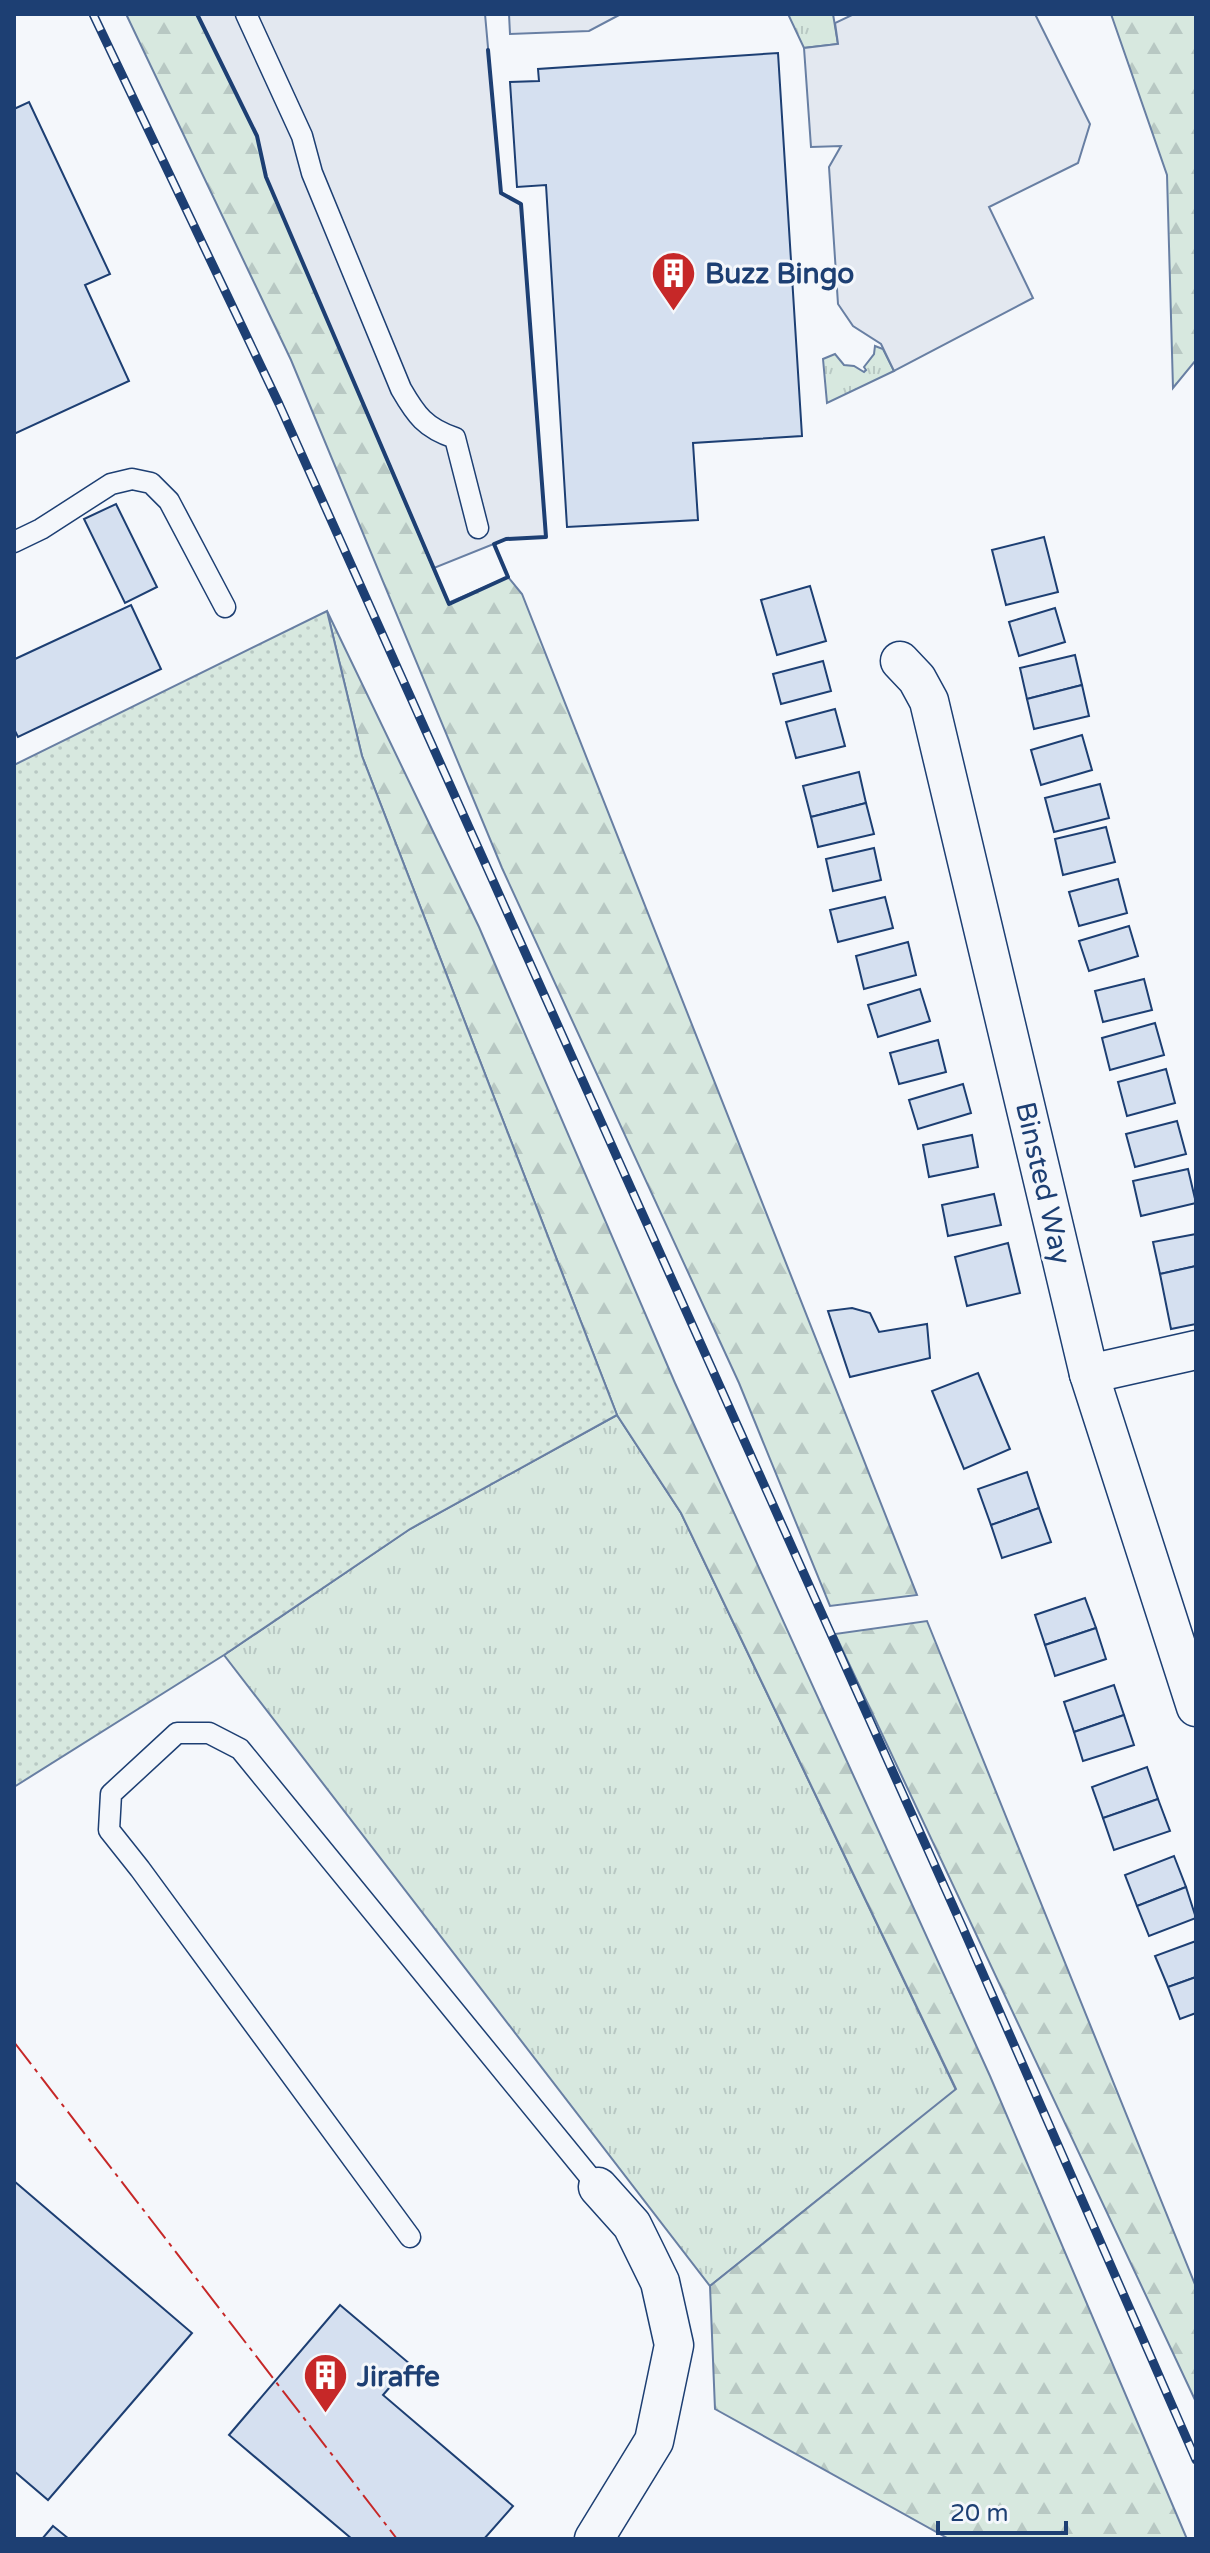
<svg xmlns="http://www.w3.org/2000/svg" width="1210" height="2553" font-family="'Varela Round',sans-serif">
<defs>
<pattern id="grass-tufts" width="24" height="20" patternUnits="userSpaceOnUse" patternTransform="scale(2)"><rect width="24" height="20" fill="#d7e8df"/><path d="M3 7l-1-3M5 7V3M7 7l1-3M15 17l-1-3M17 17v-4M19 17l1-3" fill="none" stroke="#b8c8c3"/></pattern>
<pattern id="forest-firs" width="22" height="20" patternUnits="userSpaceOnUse" patternTransform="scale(2)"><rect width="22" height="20" fill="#d7e8df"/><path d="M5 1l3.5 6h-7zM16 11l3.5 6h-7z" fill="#b8c8c3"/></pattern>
<pattern id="park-dots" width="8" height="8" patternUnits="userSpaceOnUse" patternTransform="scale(2)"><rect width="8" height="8" fill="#d7e8df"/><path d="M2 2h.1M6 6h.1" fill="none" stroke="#b8c8c3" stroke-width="1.8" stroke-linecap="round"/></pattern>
</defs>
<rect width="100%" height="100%" fill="#f4f7fb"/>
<g fill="url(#grass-tufts)" stroke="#687fa3" stroke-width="2">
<path d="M 788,14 L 833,14 L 838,44 L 804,48 Z"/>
<path d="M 875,346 L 883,349 L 894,371 L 827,403 L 823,359 L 835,354 L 844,365 L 854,366 L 864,372 L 866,370 L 864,367 L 874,354 Z"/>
<path d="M 617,1415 L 681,1513 L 956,2090 L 710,2286 L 224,1655 L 410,1529 Z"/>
</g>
<g fill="url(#forest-firs)" stroke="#687fa3" stroke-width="2">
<path d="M 126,14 L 197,14 L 257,136 L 266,177 L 448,603 L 508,577 L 522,594 L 917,1595 L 830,1606 L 739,1383 L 502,868 L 291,360 Z"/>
<path d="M 1111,14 L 1196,14 L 1196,360 L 1173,388 L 1167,175 Z"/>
<path d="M 327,611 L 479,927 L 675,1383 L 990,2076 L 1187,2539 L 949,2539 L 715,2409 L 710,2286 L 956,2089 L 681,1513 L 617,1415 L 362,756 Z"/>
<path d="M 927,1621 L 1196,2287 L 1196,2402 L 835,1634 Z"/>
</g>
<path fill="url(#park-dots)" stroke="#687fa3" stroke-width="2" d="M 327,611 L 362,756 L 617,1415 L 410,1529 L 224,1655 L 14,1787 L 14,765 Z"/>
<g fill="#e3e8f0" stroke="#687fa3" stroke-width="2">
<path d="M 197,14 L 485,14 L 501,193 L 521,204 L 546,537 L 506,539 L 434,568 L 266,177 L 257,136 Z"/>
<path d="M 509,14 L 621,14 L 589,31 L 510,34 Z"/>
<path d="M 854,14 L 1035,14 L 1090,124 L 1078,163 L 989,207 L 1033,298 L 894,371 L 881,344 L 853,326 L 838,304 L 829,167 L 841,146 L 811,147 L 804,48 L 838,44 L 835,23 Z"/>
</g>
<g fill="#d5e0f0" stroke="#1d3f73" stroke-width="2">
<path d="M 778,53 L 802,436 L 693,443 L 698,520 L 567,527 L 546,185 L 517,187 L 510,82 L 539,81 L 538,69 Z"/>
<path d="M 29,102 L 110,274 L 85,285 L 129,381 L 14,434 L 14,109 Z"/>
<path d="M 116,504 L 157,587 L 125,603 L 84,519 Z"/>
<path d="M 1044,537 L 1058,592 L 1006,605 L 992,550 Z"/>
<path d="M 810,586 L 826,641 L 777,655 L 761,600 Z"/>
<path d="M 131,605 L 161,669 L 18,737 L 14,729 L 14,656 L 15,659 Z"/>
<path d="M 1055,608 L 1065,642 L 1019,656 L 1009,622 Z"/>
<path d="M 1075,655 L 1082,685 L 1027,699 L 1020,668 Z"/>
<path d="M 823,661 L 831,691 L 781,704 L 773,674 Z"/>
<path d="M 1082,685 L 1089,716 L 1034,729 L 1027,699 Z"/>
<path d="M 835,709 L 845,746 L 796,758 L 786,722 Z"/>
<path d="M 1082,735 L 1092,770 L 1041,785 L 1031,750 Z"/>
<path d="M 859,772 L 866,803 L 811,817 L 803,786 Z"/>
<path d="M 1100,784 L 1109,818 L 1054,832 L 1045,798 Z"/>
<path d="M 866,803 L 874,834 L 818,847 L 811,817 Z"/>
<path d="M 1106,827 L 1115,862 L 1063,875 L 1055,839 Z"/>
<path d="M 874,848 L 881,880 L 833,891 L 826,859 Z"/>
<path d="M 1118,879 L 1127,913 L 1079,926 L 1069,892 Z"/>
<path d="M 885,897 L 893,928 L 838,942 L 830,910 Z"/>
<path d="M 1129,926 L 1138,956 L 1089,971 L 1079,941 Z"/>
<path d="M 908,942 L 916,975 L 864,989 L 856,956 Z"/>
<path d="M 1144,979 L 1152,1010 L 1103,1022 L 1095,991 Z"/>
<path d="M 920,989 L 930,1021 L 878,1037 L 868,1005 Z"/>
<path d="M 1155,1023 L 1164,1055 L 1110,1070 L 1102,1038 Z"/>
<path d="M 938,1040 L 946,1072 L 899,1084 L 890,1053 Z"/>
<path d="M 1166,1069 L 1175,1103 L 1127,1116 L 1118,1082 Z"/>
<path d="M 963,1084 L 971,1113 L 918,1129 L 909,1100 Z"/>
<path d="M 1177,1121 L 1186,1154 L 1135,1167 L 1126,1134 Z"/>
<path d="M 972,1135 L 978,1167 L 929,1177 L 923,1145 Z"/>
<path d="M 1188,1169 L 1196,1203 L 1141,1216 L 1133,1181 Z"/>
<path d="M 994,1194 L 1001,1225 L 948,1236 L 942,1205 Z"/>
<path d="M 1196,1234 L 1196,1266 L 1160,1274 L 1153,1242 Z"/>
<path d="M 1008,1243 L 1020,1293 L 967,1306 L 955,1257 Z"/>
<path d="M 1196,1266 L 1196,1324 L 1171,1329 L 1160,1274 Z"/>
<path d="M 852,1308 L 870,1313 L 879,1332 L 927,1324 L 930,1358 L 850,1377 L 828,1311 Z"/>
<path d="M 978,1373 L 1010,1449 L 964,1469 L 932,1391 Z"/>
<path d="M 1027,1472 L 1039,1508 L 991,1525 L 978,1489 Z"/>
<path d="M 1039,1508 L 1051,1542 L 1002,1558 L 991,1525 Z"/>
<path d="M 1085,1598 L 1096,1628 L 1045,1645 L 1035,1615 Z"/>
<path d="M 1096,1628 L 1106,1659 L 1055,1676 L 1045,1645 Z"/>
<path d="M 1114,1685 L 1124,1715 L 1074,1732 L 1064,1702 Z"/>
<path d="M 1124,1715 L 1134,1745 L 1083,1761 L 1074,1732 Z"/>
<path d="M 1147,1767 L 1158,1799 L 1103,1818 L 1092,1787 Z"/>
<path d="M 1158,1799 L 1170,1831 L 1114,1850 L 1103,1818 Z"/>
<path d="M 1174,1856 L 1186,1887 L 1137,1906 L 1125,1875 Z"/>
<path d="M 1186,1887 L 1196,1918 L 1149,1936 L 1137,1906 Z"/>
<path d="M 1196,1941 L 1196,1977 L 1168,1987 L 1155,1956 Z"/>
<path d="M 1196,1977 L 1196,2013 L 1180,2019 L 1168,1987 Z"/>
<path d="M 14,2181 L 192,2333 L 48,2500 L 14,2471 Z"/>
<path d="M 340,2305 L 410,2364 L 383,2395 L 513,2506 L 484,2539 L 352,2539 L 229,2435 Z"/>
<path d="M 53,2526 L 69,2539 L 42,2539 Z"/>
</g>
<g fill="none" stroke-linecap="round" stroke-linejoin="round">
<defs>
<g id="service">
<path d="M 246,14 L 302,136 L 312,173 L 401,389 C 416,415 425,428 455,438 L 478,528"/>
<path d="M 14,542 L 41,529 L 111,484 L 132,479 L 151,483 L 169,501 L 225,607"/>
<path d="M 410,2237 L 140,1869 L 109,1830 L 111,1794 L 177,1733 L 209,1733 L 240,1749 L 598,2187"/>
</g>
<g id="minor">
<path d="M 900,661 L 917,679 L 929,701 L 1089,1374 L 1196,1707"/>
<path d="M 1089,1374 L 1196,1350"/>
<path d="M 594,2539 L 654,2441 L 674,2345 L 660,2282 L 632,2225 L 598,2187"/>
</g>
</defs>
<use href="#service" stroke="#1d3f73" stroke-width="23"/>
<use href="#minor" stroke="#1d3f73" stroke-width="41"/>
<use href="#service" stroke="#f4f7fb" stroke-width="20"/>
<use href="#minor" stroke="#f4f7fb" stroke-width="38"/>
<defs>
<path id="rail" d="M 93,14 L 279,404 L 962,1926 L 1196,2460"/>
</defs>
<use href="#rail" stroke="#1d3f73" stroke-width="9"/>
<use href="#rail" stroke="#f4f7fb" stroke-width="6" stroke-dasharray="18" stroke-linecap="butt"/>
<path stroke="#1d3f73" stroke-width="4" d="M 197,14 L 257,136 L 266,177 L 449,604 L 508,577 L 494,544 L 506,539 L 546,537 L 521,204 L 501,193 L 488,50"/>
<path stroke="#c62828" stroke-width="2" stroke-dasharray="28 6 4 6" stroke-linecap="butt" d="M 14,2042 L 397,2539"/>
</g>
<defs>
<symbol id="building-pin" viewBox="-11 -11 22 30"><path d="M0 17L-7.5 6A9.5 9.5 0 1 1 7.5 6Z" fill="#c62828" stroke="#f4f7fb"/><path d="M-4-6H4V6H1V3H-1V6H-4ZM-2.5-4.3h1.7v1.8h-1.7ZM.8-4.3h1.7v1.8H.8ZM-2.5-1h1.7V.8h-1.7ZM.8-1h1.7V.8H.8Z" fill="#fff"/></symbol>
</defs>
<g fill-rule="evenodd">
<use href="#building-pin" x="648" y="248" width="51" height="69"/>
<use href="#building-pin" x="300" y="2350" width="51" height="69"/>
</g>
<g text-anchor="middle" stroke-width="6" stroke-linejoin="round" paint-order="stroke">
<g font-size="28" font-weight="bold" fill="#1d3f73" stroke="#f4f7fb" text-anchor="start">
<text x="705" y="283">Buzz Bingo</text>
<text x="357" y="2386">Jiraffe</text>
</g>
<g font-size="28" fill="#1d3f73" stroke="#f4f7fb">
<text transform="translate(1044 1183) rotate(77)" y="10">Binsted Way</text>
</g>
</g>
<rect width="1210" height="2553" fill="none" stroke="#1d3f73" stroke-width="32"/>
<path d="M938 2521v12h128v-12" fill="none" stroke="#1d3f73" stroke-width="4"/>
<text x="950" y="2521" font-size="24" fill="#1d3f73" stroke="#f4f7fb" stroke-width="6" paint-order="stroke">20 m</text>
</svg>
